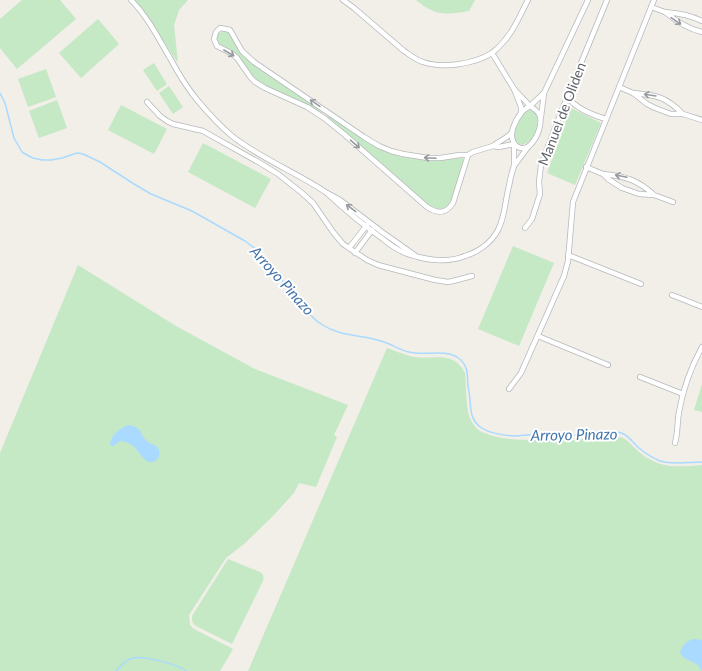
<svg xmlns="http://www.w3.org/2000/svg" width="702" height="671" font-family="Lato,sans-serif">
<rect width="100%" height="100%" fill="#f1efe8"/>
<g fill="#c5e8c5">
<path d="M 22,0 L 60,0 L 76,19 L 17,69 L 0,48 L 0,19 Z"/>
<path d="M 134,0 L 188,0 L 179,10 L 174,25 L 178,63 Z"/>
<path d="M 416,0 L 475,0 L 469,11 C 445,15 435,16 416,0 Z"/>
<path d="M 98,19 L 119,44 L 81,78 L 59,53 Z"/>
<path d="M 224,31 C 233,32 235,47 241,54 C 243,56 246,58 249,60 L 316,106 L 322,113 L 320,114 L 296,100 L 269,88 L 258,82 L 251,74 L 244,64 L 238,56 L 216,43 L 216,39 L 217,34 Z"/>
<path d="M 154,63 L 167,84 L 157,91 L 143,70 Z"/>
<path d="M 46,69 L 56,97 L 28,107 L 18,79 Z"/>
<path d="M 169,86 L 183,107 L 173,114 L 159,93 Z"/>
<path d="M 57,100 L 67,128 L 39,138 L 29,111 Z"/>
<path d="M 121,105 L 167,129 L 154,154 L 108,130 Z"/>
<path d="M 571,108 L 601,123 L 575,185 L 547,173 Z"/>
<path d="M 529,110 L 537,113 C 539,122 536,136 528,142 C 527,143 524,144 522,145 L 517,144 L 514,139 C 515,128 517,113 529,110 Z"/>
<path d="M 329,116 C 346,128 365,142 384,151 C 408,162 436,160 461,158 L 463,159 L 464,161 C 461,168 459,175 457,183 C 452,198 450,217 429,205 L 328,118 L 327,117 Z"/>
<path d="M 203,143 L 271,179 L 255,208 L 188,172 Z"/>
<path d="M 513,246 L 554,263 L 519,346 L 478,329 Z"/>
<path d="M 78,265 L 176,326 L 255,369 L 348,405 L 334,435 L 337,437 L 316,487 L 299,483 L 294,493 L 272,517 L 244,544 L 226,558 L 189,615 L 190,625 L 194,629 L 233,649 L 220,671 L 0,671 L 0,453 Z"/>
<path d="M 387,348 C 396,351 405,355 414,357 C 434,360 453,350 465,373 C 466,384 466,409 470,418 C 473,426 479,432 487,434 C 503,440 522,440 539,440 C 554,440 569,441 584,439 C 596,438 609,434 620,437 C 627,438 634,448 639,452 C 659,469 677,467 702,465 L 702,671 L 248,671 Z"/>
<path d="M 702,384 L 702,412 L 694,410 Z"/>
<path d="M 228,559 L 260,572 C 264,575 264,577 263,581 L 232,644 L 196,626 C 192,623 192,621 192,616 Z"/>
</g>
<g fill="#aadaff">
<path d="M 128,425 C 145,428 138,434 148,442 C 150,444 154,444 156,446 C 162,451 160,461 152,462 C 144,464 138,449 132,445 C 128,442 125,442 120,441 L 113,446 L 110,445 C 110,436 120,428 128,425 Z"/>
<path d="M 694,639 L 702,640 L 702,671 C 700,668 699,666 696,664 C 689,659 674,657 683,646 C 686,642 689,640 694,639 Z"/>
</g>
<g fill="none" stroke-linecap="round" stroke-linejoin="round">
<g stroke="#aadaff" stroke-width="1.5">
<path d="M 0,93 L 5,103 L 14,138 L 22,152 L 27,155 L 33,158 L 42,160 L 51,160 L 62,158 L 77,153 L 83,154 L 100,162 L 134,184 L 151,194 L 192,211 L 245,241 L 257,250 L 264,257 C 273,269 283,281 292,293 C 301,304 309,316 321,324 C 342,338 362,334 384,342 C 393,345 400,350 409,352 C 424,356 444,349 457,357 C 469,365 467,374 468,386 C 469,391 470,396 470,401 C 471,411 471,419 479,426 C 487,433 505,436 516,436 C 522,436 528,434 534,435 C 547,435 560,436 573,435 C 579,435 585,433 591,432 C 599,431 607,431 615,432 C 627,432 631,441 639,448 C 645,453 653,458 660,461 C 673,465 688,462 702,462"/>
<path d="M 116,671 C 121,666 126,659 133,658 C 143,656 178,664 186,671"/>
</g>
<defs>
<g id="street">
<path d="M 131,0 C 148,17 158,38 170,58 C 178,73 187,88 198,101 C 209,114 220,126 232,136 C 261,159 296,172 327,193"/>
<path d="M 343,0 L 354,8 L 404,51 C 410,55 416,60 423,62 C 443,69 474,64 492,53 C 496,50 501,45 505,40 C 515,29 521,13 528,0"/>
<path d="M 651,7 L 665,12"/>
<path d="M 702,21 C 690,15 678,13 665,12 C 676,21 688,29 702,32"/>
<path d="M 492,53 L 514,89"/>
<path d="M 619,87 L 633,93"/>
<path d="M 544,93 L 588,0"/>
<path d="M 567,97 C 577,109 592,115 606,119"/>
<path d="M 147,102 L 160,116 L 167,121 L 173,124 L 203,131 L 260,163 L 278,174 L 302,193 L 313,203 L 333,232 L 343,244 L 367,260 L 378,265 L 435,280 L 448,282 L 453,281 L 472,276"/>
<path d="M 530,106 C 539,112 542,115 540,126 C 538,135 530,153 518,147 C 516,146 515,145 514,143 C 508,134 516,119 522,112 C 524,109 527,108 530,106 Z"/>
<path d="M 521,113 L 521,107 L 514,89 L 530,106 L 544,93 L 541,117"/>
<path d="M 683,114 C 666,97 657,95 633,93 L 647,104 L 655,108 L 671,114 L 683,114 L 702,120"/>
<path d="M 512,132 C 507,139 500,140 493,146 L 499,147 L 514,144 L 514,166 L 528,147"/>
<path d="M 468,155 L 453,203 C 446,214 438,214 427,207 L 345,135 L 324,118 L 307,107 L 265,88 L 255,82 L 251,78 L 237,58 L 231,53 L 217,46 L 214,39 L 216,32 L 220,28 L 226,29 L 230,30 L 242,51 L 254,62 L 364,137 L 379,146 L 391,151 L 403,154 L 428,158 L 440,158 L 460,155 L 468,155 L 473,152 L 493,146"/>
<path d="M 586,167 L 603,174"/>
<path d="M 654,195 C 638,180 625,176 603,174 L 608,179 L 622,188 L 639,194 L 654,195 L 673,202"/>
<path d="M 525,228 L 532,219 L 540,194 L 539,182 L 541,165 L 567,97 L 607,0"/>
<path d="M 349,248 L 367,225"/>
<path d="M 355,253 L 372,230"/>
<path d="M 568,255 L 641,284"/>
<path d="M 416,256 L 382,232 L 340,200 L 327,193 C 344,209 363,225 383,239 C 389,244 396,249 403,252 C 408,255 413,255 418,257 C 434,261 450,262 465,256 C 478,252 491,243 498,230 C 505,217 505,201 509,186 C 510,179 512,172 514,166"/>
<path d="M 672,295 L 702,307"/>
<path d="M 538,336 L 608,365"/>
<path d="M 640,377 L 683,394"/>
<path d="M 509,389 L 521,373 L 564,276 L 568,261 L 573,202 L 654,0"/>
<path d="M 675,443 C 678,433 677,423 679,412 C 683,389 691,367 702,347"/>
</g>
</defs>
<use href="#street" stroke="#b5b8bc" stroke-width="6"/>
<use href="#street" stroke="#fff" stroke-width="4.5"/>
</g>
<defs><path id="oneway-shaft" d="M-6 0H5M1.5-3L5.5 0L1.5 3" fill="none" stroke-width="1.6" stroke-linecap="round" stroke-linejoin="round"/></defs>
<g stroke="#979a9d">
<use href="#oneway-shaft" transform="translate(676 21) rotate(34)"/>
<use href="#oneway-shaft" transform="translate(229 53) rotate(30)"/>
<use href="#oneway-shaft" transform="translate(650 95) rotate(-171)"/>
<use href="#oneway-shaft" transform="translate(315 103) rotate(-146)"/>
<use href="#oneway-shaft" transform="translate(355 144) rotate(41)"/>
<use href="#oneway-shaft" transform="translate(430 158) rotate(-177)"/>
<use href="#oneway-shaft" transform="translate(621 176) rotate(-168)"/>
<use href="#oneway-shaft" transform="translate(351 208) rotate(-143)"/>
</g>
<g text-anchor="middle" stroke-width="4" stroke-linejoin="round" paint-order="stroke">
<g font-size="14" fill="#5f6368" stroke="#fff">
<text transform="translate(562 114) rotate(-69)" y="5">Manuel de Oliden</text>
</g>
<g font-size="15" font-style="italic" fill="#4174aa" stroke="#fff">
<text transform="translate(282 281) rotate(48)" y="5">Arroyo Pinazo</text>
<text transform="translate(574 435) rotate(-1)" y="5">Arroyo Pinazo</text>
</g>
</g>
</svg>
